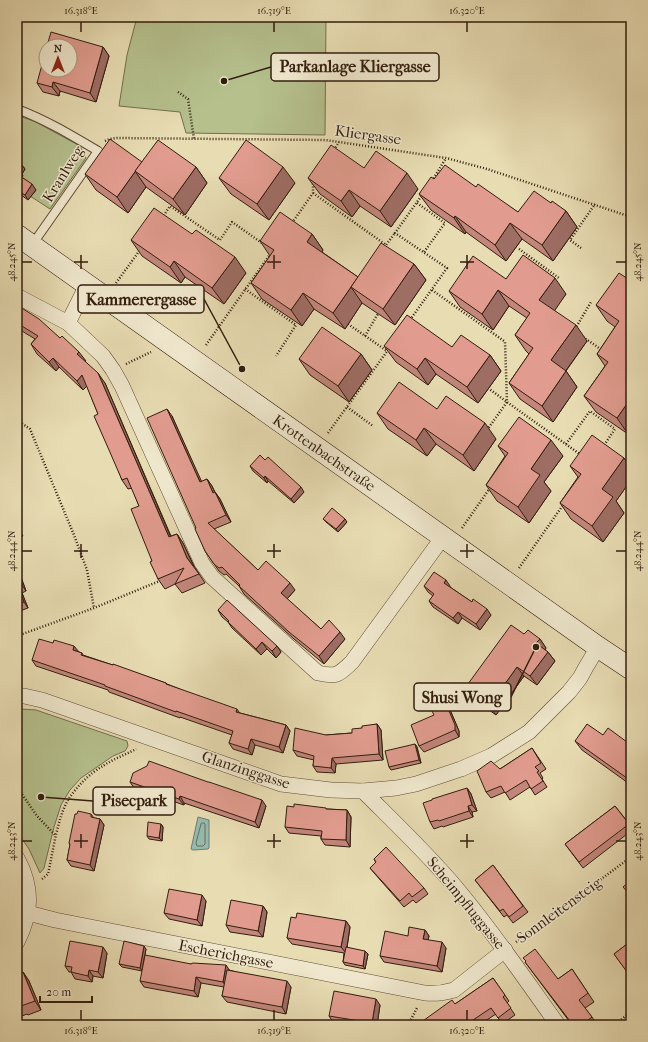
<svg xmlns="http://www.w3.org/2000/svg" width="648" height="1042" font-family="'IM FELL French Canon',serif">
<rect width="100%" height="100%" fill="#e8dcb3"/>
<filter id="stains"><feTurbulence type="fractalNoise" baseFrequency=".005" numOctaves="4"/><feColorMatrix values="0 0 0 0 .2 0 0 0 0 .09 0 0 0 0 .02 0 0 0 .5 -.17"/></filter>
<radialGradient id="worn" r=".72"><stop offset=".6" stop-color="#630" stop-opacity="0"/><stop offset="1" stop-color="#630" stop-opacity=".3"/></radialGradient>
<g fill="#b5c08d" stroke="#746e4e">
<path d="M 137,17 L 326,17 L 325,135 L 186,133 L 180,112 L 119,106 L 127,55 Z"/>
<path d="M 17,115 L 36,122 L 80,146 L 86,158 L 50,209 L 27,194 L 22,194 L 19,199 L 17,198 Z"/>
<path d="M 21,709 L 36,710 L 127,741 L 128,746 L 125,751 L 113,756 L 81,778 L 70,790 L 61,805 L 54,827 L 44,868 L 40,873 L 29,849 L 17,832 L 17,710 Z"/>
</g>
<path fill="#97bbaf" stroke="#6f7c6f" d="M 198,817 L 209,820 L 209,848 L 208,849 L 193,850 L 191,849 Z"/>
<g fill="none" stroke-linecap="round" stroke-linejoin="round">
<path stroke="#646c5e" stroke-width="1" d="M 202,823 L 204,823 L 205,824 L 205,844 L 203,846 L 197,846 L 196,843 L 201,824 Z"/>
<defs>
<path id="lane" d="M 17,109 C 46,120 71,135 98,151 L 32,245"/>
<g id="street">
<path d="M 87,285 L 68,323 L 103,356 L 113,370 L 122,386 L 202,563 L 212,577 L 318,673 C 338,677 338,675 352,662 L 443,537"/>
<path d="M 17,296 L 68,323"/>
<path d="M 17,696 L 24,696 L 42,700 L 281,784 L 331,790 L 363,791 L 396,788 L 416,784 L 461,769 L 491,756 L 529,732 L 569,692 L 580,678 L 586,667 L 598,647"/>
<path d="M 363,791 C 395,823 429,855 458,890 C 494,933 525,979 558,1025"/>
<path d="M 17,858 C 33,887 32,913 17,942"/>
<path d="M 28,913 L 55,920 L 425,993 C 435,994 444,993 454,990 L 505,950"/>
</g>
<path id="secondary" d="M 17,235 L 598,647 L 631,669"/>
</defs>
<use href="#lane" stroke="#604d37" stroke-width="10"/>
<use href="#street" stroke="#604d37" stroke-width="16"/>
<use href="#secondary" stroke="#321d0e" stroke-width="22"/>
<g stroke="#321d0e" stroke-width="2.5" stroke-dasharray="1 2" stroke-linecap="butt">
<path d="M 178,92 L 188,99 L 194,139"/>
<path d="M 105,141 L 110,139 L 117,138 L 325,140 L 339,142 L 446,158 L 487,169 L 631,217"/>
<path d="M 334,150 L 339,142"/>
<path d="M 432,181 L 446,158"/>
<path d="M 313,193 L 386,245 L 395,233"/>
<path d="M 417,203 L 445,223 L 424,252"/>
<path d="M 162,218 L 170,206 L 220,240 L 232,222 L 262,243"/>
<path d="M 292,223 L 313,193 L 313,182"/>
<path d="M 581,248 L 570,240 L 595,204"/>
<path d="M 519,249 L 559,278"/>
<path d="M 116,283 L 140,250"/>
<path d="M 245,289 L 296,325 L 276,356"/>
<path d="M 432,290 L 504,341 L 505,342 L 507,402 L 581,455"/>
<path d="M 410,320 L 447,268 L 395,233 L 422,195"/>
<path d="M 348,324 L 387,351"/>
<path d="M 575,329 L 591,302"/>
<path d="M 365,336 L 379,312"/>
<path d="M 583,337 L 602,350"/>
<path d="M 206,345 L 271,253"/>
<path d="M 126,364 L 151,352"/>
<path d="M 347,407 L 373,426"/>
<path d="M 17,420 L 30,429 L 74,535 L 87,570 L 94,608"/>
<path d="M 487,430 L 507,402 L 488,388"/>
<path d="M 328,433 L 388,350"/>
<path d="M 566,444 L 590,411 L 615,429 L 603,447"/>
<path d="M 462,528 L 490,488"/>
<path d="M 519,568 L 563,505"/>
<path d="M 17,636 L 94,608 L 162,580"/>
<path d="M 17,787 L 37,816 L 56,836"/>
<path d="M 42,879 L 48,874 C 53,852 57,819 68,800 C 76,787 90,773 103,766 C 113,759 125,755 136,749"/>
<path d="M 516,942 L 631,857"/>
<path d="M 100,1024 L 107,1025"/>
<path d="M 408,1025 L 417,1008"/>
<path d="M 614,1025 L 631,1012"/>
</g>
<use href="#lane" stroke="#f0e8ce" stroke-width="8"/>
<use href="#street" stroke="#f0e8ce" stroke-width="15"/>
<use href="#secondary" stroke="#f0e8ce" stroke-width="21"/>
</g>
<g fill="#c2867b" stroke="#321d0e">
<path d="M 103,47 L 109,56 L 96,102 L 60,91 L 59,96 L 43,92 L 37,83 Z"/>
<path d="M 17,161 L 21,164 L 25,169 L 22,174 L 23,175 L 22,177 L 36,190 L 28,200 L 17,192 Z"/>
<path d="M 142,162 L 196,167 L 207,183 L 185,215 L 146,187 L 128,213 L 96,190 L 85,174 Z"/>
<path d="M 364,168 L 418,189 L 391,227 L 360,206 L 352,217 L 320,194 L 308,178 Z"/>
<path d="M 219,178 L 295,183 L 269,220 L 231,194 Z"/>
<path d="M 434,179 L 476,187 L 518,212 L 551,203 L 566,211 L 577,227 L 553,261 L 522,239 L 506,261 L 466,232 L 465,234 L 431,210 L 419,194 Z"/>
<path d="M 312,234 L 323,250 L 322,252 L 358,277 L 414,264 L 426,280 L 395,325 L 362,303 L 345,329 L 314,309 L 302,326 L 262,299 L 251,283 L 270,256 L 260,241 Z"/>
<path d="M 131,240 L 246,273 L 224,304 L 185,277 L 181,283 L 142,256 Z"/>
<path d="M 506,279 L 566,294 L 554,310 L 587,341 L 566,371 L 577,387 L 553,422 L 520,399 L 509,383 L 529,354 L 526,351 L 515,335 L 527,318 L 509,306 L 493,330 L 460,307 L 449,291 Z"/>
<path d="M 631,281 L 631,430 L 628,434 L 596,412 L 584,396 L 605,366 L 597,354 L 615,327 L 607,321 L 596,305 Z"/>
<path d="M 17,305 L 60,338 L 86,361 L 85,362 L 105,383 L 171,536 L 177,534 L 183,543 L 194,566 L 205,583 L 182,593 L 175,584 L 165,589 L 158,579 L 152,561 L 139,506 L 132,488 L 128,489 L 122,480 L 98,414 L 87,386 L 83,390 L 59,367 L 56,371 L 37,354 L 31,344 L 35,339 L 17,328 Z"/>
<path d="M 384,346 L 452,347 L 490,355 L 501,371 L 478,403 L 436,374 L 428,385 L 396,362 Z"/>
<path d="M 361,354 L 372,370 L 349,402 L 310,375 L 299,359 Z"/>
<path d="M 437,409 L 496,439 L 474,471 L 436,444 L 427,456 L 388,429 L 377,413 Z"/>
<path d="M 172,416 L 201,482 L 207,479 L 212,486 L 215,492 L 220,499 L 231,522 L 214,529 L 258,570 L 295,590 L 287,599 L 321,629 L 345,639 L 324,664 L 294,639 L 244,594 L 239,586 L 226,574 L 224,575 L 219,571 L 205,551 L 196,528 Z"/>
<path d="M 498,446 L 563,456 L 544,482 L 551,491 L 529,523 L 497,501 L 486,485 L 505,456 Z"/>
<path d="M 624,458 L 631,468 L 631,480 L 616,501 L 624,513 L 603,542 L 571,519 L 560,503 L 578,477 L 570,466 Z"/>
<path d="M 250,466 L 304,492 L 294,503 L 268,481 L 267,483 L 253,471 Z"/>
<path d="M 323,519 L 347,522 L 338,532 L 326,522 Z"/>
<path d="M 17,526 L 23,536 L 17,539 Z"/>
<path d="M 17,566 L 26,591 L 22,593 L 28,608 L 17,612 Z"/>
<path d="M 424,586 L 450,586 L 450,587 L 491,615 L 480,630 L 462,618 L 458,624 L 433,607 L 429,601 L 433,596 L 428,592 Z"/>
<path d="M 218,610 L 277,646 L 281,652 L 276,658 L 267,649 L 261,655 L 232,628 L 228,622 L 222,617 Z"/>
<path d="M 524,634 L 540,639 L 546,648 L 545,650 L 548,652 L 555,661 L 537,685 L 524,676 L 496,715 L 471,697 L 465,688 Z"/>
<path d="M 53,643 L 82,653 L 83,655 L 166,683 L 167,684 L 240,713 L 286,725 L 290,731 L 283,753 L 255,745 L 252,755 L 233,749 L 229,743 L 232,735 L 180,717 L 180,718 L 109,692 L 108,690 L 36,666 L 32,660 Z"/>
<path d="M 448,705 L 459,731 L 459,737 L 424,752 L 419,746 L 434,715 Z"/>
<path d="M 377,724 L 381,730 L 383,760 L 336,764 L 335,773 L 317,772 L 313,766 L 314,760 L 297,756 L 293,750 L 326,735 L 352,733 L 362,728 Z"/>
<path d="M 603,735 L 631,745 L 631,785 L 582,750 L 575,741 Z"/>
<path d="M 415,744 L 417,747 L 421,763 L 391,770 L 389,767 Z"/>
<path d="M 532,748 L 546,769 L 540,773 L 543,778 L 542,779 L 547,787 L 535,795 L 530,787 L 510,800 L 505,792 L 491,798 L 486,792 L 500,769 Z"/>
<path d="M 130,782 L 266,806 L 259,828 L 184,803 L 184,805 L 134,788 Z"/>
<path d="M 467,788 L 471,794 L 477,811 L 472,812 L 473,817 L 443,827 L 442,826 L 434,829 L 430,822 Z"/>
<path d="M 615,806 L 631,826 L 631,831 L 583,868 L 565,844 Z"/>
<path d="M 327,809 L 347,810 L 351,817 L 350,847 L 325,845 L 321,839 L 321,836 L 289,833 L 285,827 Z"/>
<path d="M 91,814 L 94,818 L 100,819 L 104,825 L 94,871 L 71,866 L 67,860 L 70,845 L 69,843 Z"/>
<path d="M 161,824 L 163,827 L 162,841 L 149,839 L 147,836 Z"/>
<path d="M 374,859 L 424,888 L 428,894 L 416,903 L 413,900 L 404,907 L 375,874 L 370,868 L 376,863 Z"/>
<path d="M 493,865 L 528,912 L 513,923 L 507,915 L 504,917 L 475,880 Z"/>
<path d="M 206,901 L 202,926 L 169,919 L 164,913 Z"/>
<path d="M 263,906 L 267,912 L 263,937 L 230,932 L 226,925 Z"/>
<path d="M 296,918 L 346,921 L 350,927 L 347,948 L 368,954 L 365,969 L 345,965 L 343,962 L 344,953 L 292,944 L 287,938 Z"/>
<path d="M 425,930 L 429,936 L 428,940 L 446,948 L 442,972 L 384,962 L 380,956 L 408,936 Z"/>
<path d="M 631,941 L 631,977 L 614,954 Z"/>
<path d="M 146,949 L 142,971 L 122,967 L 119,964 Z"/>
<path d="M 107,953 L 103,978 L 93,976 L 92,982 L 75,979 L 71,972 L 69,972 L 65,966 Z"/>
<path d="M 525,962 L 558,979 L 572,969 L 594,1002 L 585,1008 L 598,1025 L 572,1025 Z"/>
<path d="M 191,964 L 229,970 L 291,987 L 286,1014 L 227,1002 L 222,996 L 224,987 L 201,983 L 198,997 L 144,987 L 140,981 Z"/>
<path d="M 23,972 L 29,981 L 41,1010 L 28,1015 L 27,1014 L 17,1018 L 17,974 Z"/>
<path d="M 493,978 L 509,1001 L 507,1003 L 515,1015 L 502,1024 L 496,1014 L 479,1025 L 422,1025 L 455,1004 Z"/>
<path d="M 380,1005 L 377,1025 L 350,1025 L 333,1022 L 329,1016 Z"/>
</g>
<g fill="#9e6d64" stroke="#321d0e">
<path d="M 103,47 L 109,56 L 96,102 L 90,93 Z"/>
<path d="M 53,82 L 60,91 L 59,96 L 52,87 Z"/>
<path d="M 142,162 L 135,171 L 146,187 L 128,213 L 117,197 Z"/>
<path d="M 21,164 L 25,169 L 22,174 L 23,175 L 20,179 L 17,174 L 17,169 Z"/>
<path d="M 196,167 L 207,183 L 185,215 L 173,199 Z"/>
<path d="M 283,167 L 295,183 L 269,220 L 257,204 Z"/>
<path d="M 407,173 L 418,189 L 391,227 L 380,211 Z"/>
<path d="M 32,184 L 36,190 L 28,200 L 25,195 Z"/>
<path d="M 349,190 L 360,206 L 352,217 L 341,201 Z"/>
<path d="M 566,211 L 577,227 L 553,261 L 542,245 Z"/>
<path d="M 455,216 L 466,232 L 465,234 L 454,218 Z"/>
<path d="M 510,223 L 522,239 L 506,261 L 495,245 Z"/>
<path d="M 312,234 L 323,250 L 318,258 L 307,242 Z"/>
<path d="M 235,257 L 246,273 L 224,304 L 212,288 Z"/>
<path d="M 174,261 L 185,277 L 181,283 L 170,267 Z"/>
<path d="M 414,264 L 426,280 L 395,325 L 383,309 Z"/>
<path d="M 358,277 L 351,287 L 362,303 L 345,329 L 333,313 Z"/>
<path d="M 555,278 L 566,294 L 551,316 L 539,300 Z"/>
<path d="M 498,290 L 509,306 L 493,330 L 482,314 Z"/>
<path d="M 303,293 L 314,309 L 302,326 L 291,310 Z"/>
<path d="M 576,325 L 587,341 L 562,376 L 551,360 Z"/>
<path d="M 79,352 L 86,361 L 84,363 L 77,354 Z"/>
<path d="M 361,354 L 372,370 L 349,402 L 338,386 Z"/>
<path d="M 490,355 L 501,371 L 478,403 L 467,387 Z"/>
<path d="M 53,358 L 59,367 L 56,371 L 49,362 Z"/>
<path d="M 425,358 L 436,374 L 428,385 L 417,369 Z"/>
<path d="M 566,371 L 577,387 L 553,422 L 542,406 Z"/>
<path d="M 98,373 L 105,383 L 175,547 L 169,537 Z"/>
<path d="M 82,375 L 89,384 L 83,390 L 77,381 Z"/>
<path d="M 631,398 L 631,430 L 628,434 L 617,418 Z"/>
<path d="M 167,409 L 172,416 L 205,489 L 200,482 Z"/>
<path d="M 485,423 L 496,439 L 474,471 L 463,455 Z"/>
<path d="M 424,428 L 436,444 L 427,456 L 416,440 Z"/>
<path d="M 551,440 L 563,456 L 544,482 L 551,491 L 529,523 L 518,507 L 531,469 Z"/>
<path d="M 624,458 L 631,468 L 631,480 L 616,501 L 624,513 L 603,542 L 592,526 L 602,489 Z"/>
<path d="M 265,476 L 268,481 L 267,483 L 264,478 Z"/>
<path d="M 207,479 L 212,486 L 218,500 L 213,493 Z"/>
<path d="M 301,487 L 304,492 L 294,503 L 291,499 Z"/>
<path d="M 215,492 L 220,499 L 231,522 L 226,515 Z"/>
<path d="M 345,519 L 347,522 L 338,532 L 336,529 Z"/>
<path d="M 177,534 L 183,543 L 194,567 L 187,558 Z"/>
<path d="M 17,566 L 26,591 L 22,585 L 17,572 Z"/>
<path d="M 446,580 L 450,586 L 448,589 L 444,583 Z"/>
<path d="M 290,583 L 295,590 L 286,600 L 281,593 Z"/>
<path d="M 18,587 L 22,593 L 28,608 L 24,602 Z"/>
<path d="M 487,609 L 491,615 L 480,630 L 476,624 Z"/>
<path d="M 458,612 L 462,618 L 458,624 L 453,618 Z"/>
<path d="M 340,632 L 345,639 L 324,664 L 319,656 Z"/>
<path d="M 540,639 L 546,648 L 543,652 L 536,643 Z"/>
<path d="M 262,642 L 267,649 L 261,655 L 256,649 Z"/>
<path d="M 74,646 L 79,652 L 73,650 Z"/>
<path d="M 277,646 L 281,652 L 276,658 L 272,651 Z"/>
<path d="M 548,652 L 555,661 L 537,685 L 530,676 Z"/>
<path d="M 517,667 L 524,676 L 496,715 L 489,706 Z"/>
<path d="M 444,699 L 448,705 L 459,731 L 459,737 L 455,730 Z"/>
<path d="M 237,709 L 241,715 L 236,712 Z"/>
<path d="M 377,724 L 381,730 L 383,760 L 379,754 Z"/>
<path d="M 286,725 L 290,731 L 283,753 L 279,747 Z"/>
<path d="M 251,739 L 255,745 L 252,755 L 248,749 Z"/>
<path d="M 415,744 L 417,747 L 421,763 L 419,760 Z"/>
<path d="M 332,758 L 336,764 L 335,773 L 331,768 Z"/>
<path d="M 467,788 L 471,794 L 477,811 L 472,805 Z"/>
<path d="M 180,796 L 184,803 L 184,805 L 179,799 Z"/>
<path d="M 262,800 L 266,806 L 259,828 L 255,822 Z"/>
<path d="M 468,806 L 472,812 L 473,817 L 469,811 Z"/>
<path d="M 347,810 L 351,817 L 350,847 L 346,840 Z"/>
<path d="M 100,819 L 104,825 L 94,871 L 90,865 Z"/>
<path d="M 161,824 L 163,827 L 162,841 L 159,838 Z"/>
<path d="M 202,895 L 206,901 L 202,926 L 197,920 Z"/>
<path d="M 263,906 L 267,912 L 263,937 L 258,931 Z"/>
<path d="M 346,921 L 350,927 L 346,953 L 341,947 Z"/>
<path d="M 425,930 L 429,936 L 427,945 L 423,939 Z"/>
<path d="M 442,942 L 446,948 L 442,972 L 437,966 Z"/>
<path d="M 144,946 L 146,949 L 142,971 L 140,968 Z"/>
<path d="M 103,947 L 107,953 L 103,978 L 98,972 Z"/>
<path d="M 365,951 L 368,954 L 365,969 L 363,966 Z"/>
<path d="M 226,965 L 230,971 L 227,988 L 223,982 Z"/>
<path d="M 89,970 L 93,976 L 92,982 L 88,976 Z"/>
<path d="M 23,972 L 29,981 L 41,1010 L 35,1001 Z"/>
<path d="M 196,977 L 201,983 L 198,997 L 194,991 Z"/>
<path d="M 287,981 L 291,987 L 286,1014 L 282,1007 Z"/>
<path d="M 376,999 L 380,1005 L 377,1025 L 373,1025 L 372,1023 Z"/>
</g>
<g fill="#e19c8f" stroke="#321d0e">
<path d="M 51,32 L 103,47 L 90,93 L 53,82 L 52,87 L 37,83 L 46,50 L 46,70 L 70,70 L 70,46 L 47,46 Z"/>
<path d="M 110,139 L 142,162 L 117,197 L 85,174 Z"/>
<path d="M 158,140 L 196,167 L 173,199 L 135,171 Z"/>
<path d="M 246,140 L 283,167 L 257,204 L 219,178 Z"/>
<path d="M 331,145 L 364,168 L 376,151 L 407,173 L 380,211 L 349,190 L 341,201 L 308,178 Z"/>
<path d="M 17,161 L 21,164 L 17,169 L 19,170 L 17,173 Z"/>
<path d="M 445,165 L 476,187 L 478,184 L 518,212 L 534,191 L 551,203 L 552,201 L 566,211 L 542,245 L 510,223 L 495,245 L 455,216 L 454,218 L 419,194 L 431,177 L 434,179 Z"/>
<path d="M 17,174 L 32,184 L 25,195 L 17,190 Z"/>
<path d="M 154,208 L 192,234 L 196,230 L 235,257 L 212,288 L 174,261 L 170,267 L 131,240 Z"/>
<path d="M 280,212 L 312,234 L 307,242 L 358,277 L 333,313 L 303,293 L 291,310 L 251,283 L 274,250 L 260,241 Z"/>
<path d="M 381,243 L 414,264 L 383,309 L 351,287 Z"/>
<path d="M 523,255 L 555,278 L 539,300 L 576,325 L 551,360 L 566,371 L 542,406 L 509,383 L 533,348 L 515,335 L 530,313 L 498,290 L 482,314 L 449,291 L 473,256 L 506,279 Z"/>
<path d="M 619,273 L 631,281 L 631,398 L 617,418 L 584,396 L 608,362 L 597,354 L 619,321 L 596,305 Z"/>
<path d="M 17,305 L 39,319 L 60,338 L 62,336 L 79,352 L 77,354 L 98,373 L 169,537 L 177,534 L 187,558 L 199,574 L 175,584 L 184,568 L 158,579 L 150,562 L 152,561 L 131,509 L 139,506 L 127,478 L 122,480 L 109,450 L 94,416 L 98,414 L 82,375 L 77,381 L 53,358 L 49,362 L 31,344 L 38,336 L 17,323 Z"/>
<path d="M 407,315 L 452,347 L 461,335 L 490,355 L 467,387 L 425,358 L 417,369 L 384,346 Z"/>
<path d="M 322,327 L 361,354 L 338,386 L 299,359 Z"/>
<path d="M 399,382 L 437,409 L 446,396 L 485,423 L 463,455 L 424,428 L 416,440 L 377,413 Z"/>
<path d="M 167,409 L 200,482 L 207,479 L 213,493 L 215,492 L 226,515 L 208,523 L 258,570 L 266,561 L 290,583 L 281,593 L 321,629 L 329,620 L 340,632 L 319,656 L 289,632 L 239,586 L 240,585 L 222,567 L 219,568 L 214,564 L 205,551 L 195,529 L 196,528 L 147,418 Z"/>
<path d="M 519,417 L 551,440 L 531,469 L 540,475 L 518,507 L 486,485 L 508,453 L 498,446 Z"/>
<path d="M 592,435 L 624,458 L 602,489 L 613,497 L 592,526 L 560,503 L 581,474 L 570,466 Z"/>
<path d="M 260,455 L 265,460 L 268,457 L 301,487 L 291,499 L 265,476 L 264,478 L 250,466 Z"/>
<path d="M 332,508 L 345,519 L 336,529 L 323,519 Z"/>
<path d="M 17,572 L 22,585 L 18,587 L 24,602 L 17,605 Z"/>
<path d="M 434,572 L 446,580 L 444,583 L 472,602 L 473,599 L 487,609 L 476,624 L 458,612 L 453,618 L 429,601 L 434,594 L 424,586 Z"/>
<path d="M 631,584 L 631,593 L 628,592 Z"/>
<path d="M 227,600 L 277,646 L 272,651 L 262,642 L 256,649 L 228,622 L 229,621 L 218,610 Z"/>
<path d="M 511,625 L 524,634 L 528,630 L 540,639 L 536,643 L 548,652 L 530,676 L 517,667 L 489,706 L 465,688 Z"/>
<path d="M 39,639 L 53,643 L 54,640 L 74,646 L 73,650 L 82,653 L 81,655 L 113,665 L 113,664 L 166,683 L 166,684 L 237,709 L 236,712 L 286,725 L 279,747 L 251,739 L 248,749 L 229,743 L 233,731 L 176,711 L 176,712 L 105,686 L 105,685 L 32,660 Z"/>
<path d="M 444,699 L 455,725 L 455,730 L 419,746 L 411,725 L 434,715 L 429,705 Z"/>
<path d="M 377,724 L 379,754 L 332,758 L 331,768 L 313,766 L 314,756 L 293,750 L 295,728 L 326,735 L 352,733 L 352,729 L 362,728 L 362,726 Z"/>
<path d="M 587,724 L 603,735 L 608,728 L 631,745 L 631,781 L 575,741 Z"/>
<path d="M 415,744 L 419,760 L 389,767 L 385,751 Z"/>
<path d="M 532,748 L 541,763 L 535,767 L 539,771 L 537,772 L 543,781 L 531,789 L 526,780 L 505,793 L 501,786 L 486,792 L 477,771 L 491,761 L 500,769 Z"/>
<path d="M 149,761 L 208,782 L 209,782 L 262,800 L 255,822 L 180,796 L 179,799 L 130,782 L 133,773 L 147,766 Z"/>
<path d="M 467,788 L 472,805 L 468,806 L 469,811 L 439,821 L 438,820 L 430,822 L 423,803 L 432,800 L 432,799 Z"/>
<path d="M 294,804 L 326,808 L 326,809 L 347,810 L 346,840 L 321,839 L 322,831 L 285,827 L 287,806 L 294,807 Z"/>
<path d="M 615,806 L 629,824 L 579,862 L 565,844 Z"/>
<path d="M 78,811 L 91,814 L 91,817 L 100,819 L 90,865 L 67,860 L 70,844 L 69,843 L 75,814 L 77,814 Z"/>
<path d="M 148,822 L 161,824 L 159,838 L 147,836 Z"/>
<path d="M 386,847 L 424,888 L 412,897 L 409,893 L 400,901 L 370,868 L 376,862 L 374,859 Z"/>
<path d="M 493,865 L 523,906 L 509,917 L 503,909 L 500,911 L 475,880 Z"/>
<path d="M 631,880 L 631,896 L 623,887 Z"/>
<path d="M 169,889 L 202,895 L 197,920 L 164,913 Z"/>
<path d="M 231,900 L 263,906 L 258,931 L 226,925 Z"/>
<path d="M 297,913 L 346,921 L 341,947 L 287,938 L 291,917 L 296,918 Z"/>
<path d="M 409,927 L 425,930 L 423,939 L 442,942 L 437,966 L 380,956 L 385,931 L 408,936 Z"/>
<path d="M 70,941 L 103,947 L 98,972 L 89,970 L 88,976 L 71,972 L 72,967 L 65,966 Z"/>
<path d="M 124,941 L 144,946 L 140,968 L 119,964 Z"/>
<path d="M 631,941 L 631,969 L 627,972 L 614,954 Z"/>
<path d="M 346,947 L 365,951 L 363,966 L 343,962 Z"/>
<path d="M 535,949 L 558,979 L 572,969 L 588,993 L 579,1000 L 592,1017 L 582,1025 L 573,1025 L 525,962 L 526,961 L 523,958 Z"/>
<path d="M 145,955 L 191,964 L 193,963 L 226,965 L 223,982 L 196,977 L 194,991 L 140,981 Z"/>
<path d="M 227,970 L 287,981 L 282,1007 L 222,996 Z"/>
<path d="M 23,972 L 35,1001 L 21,1006 L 21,1005 L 17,1006 L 17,974 Z"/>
<path d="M 493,978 L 505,995 L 503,997 L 511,1008 L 498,1018 L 491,1008 L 467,1024 L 468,1025 L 422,1025 L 420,1023 L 452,1000 L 455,1004 Z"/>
<path d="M 334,991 L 376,999 L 372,1023 L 329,1016 Z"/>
</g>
<path fill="none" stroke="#321d0e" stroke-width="1.5" d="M 81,22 L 81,32M 274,22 L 274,32M 467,22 L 467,32M 81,255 L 81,269M 274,255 L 274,269M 467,255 L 467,269M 22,262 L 32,262M 74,262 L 88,262M 267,262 L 281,262M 460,262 L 474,262M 616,262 L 626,262M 81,544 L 81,558M 274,544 L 274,558M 467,544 L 467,558M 22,551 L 32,551M 74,551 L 88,551M 267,551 L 281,551M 460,551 L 474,551M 616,551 L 626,551M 81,834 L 81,848M 274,834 L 274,848M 467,834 L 467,848M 22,841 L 32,841M 74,841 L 88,841M 267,841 L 281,841M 460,841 L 474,841M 616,841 L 626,841M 81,1010 L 81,1020M 274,1010 L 274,1020M 467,1010 L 467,1020"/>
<g text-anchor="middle" stroke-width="3" stroke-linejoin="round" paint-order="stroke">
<g font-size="15" fill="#321d0e" stroke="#f0e8ce">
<text transform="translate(368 135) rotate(8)" y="5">Kliergasse</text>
<text transform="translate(63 174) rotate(-58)" y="5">Kranlweg</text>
<text transform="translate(324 453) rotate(35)" y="5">Krottenbachstraße</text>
<text transform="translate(246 770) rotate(18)" y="5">Glanzinggasse</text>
<text transform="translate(466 903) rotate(51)" y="5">Scheimpfluggasse</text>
<text transform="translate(559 910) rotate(-36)" y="5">Sonnleitensteig</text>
<text transform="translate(226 954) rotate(11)" y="5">Escherichgasse</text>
</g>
</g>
<path fill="none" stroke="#321d0e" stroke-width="1.5" d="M224 81L271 67M242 369L204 299M536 647L511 697M41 797L93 801"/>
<g fill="#321d0e" stroke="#f0e8ce" stroke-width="1.5">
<circle cx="224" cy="81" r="4"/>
<circle cx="242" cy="369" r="4"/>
<circle cx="536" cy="647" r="4"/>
<circle cx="41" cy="797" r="4"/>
</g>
<g fill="#f0e8ce" stroke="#321d0e" stroke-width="1.5">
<rect x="271" y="53" width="168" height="28" rx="4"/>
<rect x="78" y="285" width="126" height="28" rx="4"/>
<rect x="414" y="683" width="97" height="28" rx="4"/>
<rect x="93" y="787" width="82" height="28" rx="4"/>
</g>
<g font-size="16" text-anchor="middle" font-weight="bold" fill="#321d0e">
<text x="355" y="72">Parkanlage Kliergasse</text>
<text x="141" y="305">Kammerergasse</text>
<text x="462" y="703">Shusi Wong</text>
<text x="134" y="806">Pisecpark</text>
</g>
<rect width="648" height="1042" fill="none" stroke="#e8dcb3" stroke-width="44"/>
<g transform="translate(58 58)"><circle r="19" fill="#f0e8ce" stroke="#a49781"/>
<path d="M0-3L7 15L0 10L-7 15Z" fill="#8f2418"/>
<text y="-6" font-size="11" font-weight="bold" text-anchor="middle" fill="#321d0e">N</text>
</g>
<path d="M40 996v6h52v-6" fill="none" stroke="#321d0e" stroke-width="2"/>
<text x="46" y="996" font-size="12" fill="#321d0e" stroke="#f0e8ce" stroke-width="3" paint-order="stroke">20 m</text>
<rect x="22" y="22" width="604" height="998" fill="none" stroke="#321d0e" stroke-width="1.5"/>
<g font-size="10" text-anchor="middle" fill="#321d0e">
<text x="81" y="14">16.318°E</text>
<text x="274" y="14">16.319°E</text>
<text x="467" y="14">16.320°E</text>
<text transform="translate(11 262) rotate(-90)" y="4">48.245°N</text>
<text transform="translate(637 262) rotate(-90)" y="4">48.245°N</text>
<text transform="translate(11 551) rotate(-90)" y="4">48.244°N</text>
<text transform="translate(637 551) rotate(-90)" y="4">48.244°N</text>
<text transform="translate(11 841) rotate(-90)" y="4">48.243°N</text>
<text transform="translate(637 841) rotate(-90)" y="4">48.243°N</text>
<text x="81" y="1034">16.318°E</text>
<text x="274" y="1034">16.319°E</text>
<text x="467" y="1034">16.320°E</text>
</g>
<rect width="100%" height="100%" filter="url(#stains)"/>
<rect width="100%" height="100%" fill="url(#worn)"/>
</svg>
